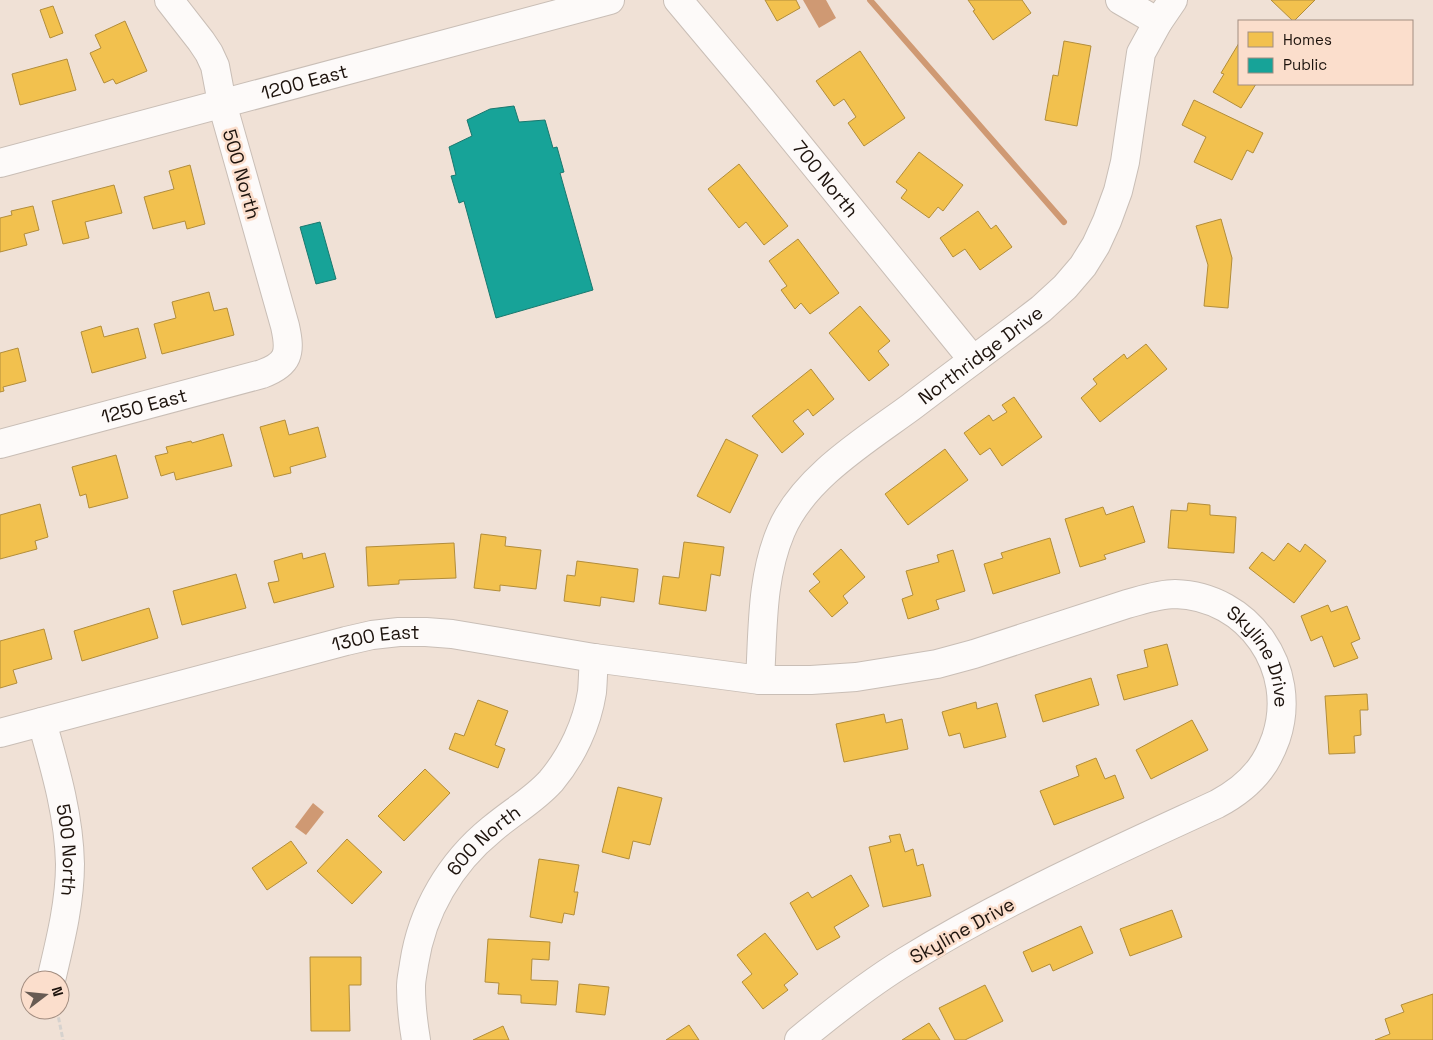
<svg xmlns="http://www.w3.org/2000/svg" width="1433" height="1040" font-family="'Space Grotesk',sans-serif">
<rect width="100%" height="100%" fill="#f0e1d6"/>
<g fill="#cf9973">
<path d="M 803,0 L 826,0 L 836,18 L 819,28 Z"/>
<path d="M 313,803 L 324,812 L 306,835 L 295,827 Z"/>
</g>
<g fill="#f2c14e" stroke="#b28d3a">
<path d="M 765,0 L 796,0 L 800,8 L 777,21 Z"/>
<path d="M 968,0 L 1022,0 L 1031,13 L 993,40 L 973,11 L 975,10 Z"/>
<path d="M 1271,0 L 1315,0 L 1294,21 L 1293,21 Z"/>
<path d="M 53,6 L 63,33 L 50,38 L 40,10 Z"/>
<path d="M 125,21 L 147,71 L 116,84 L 113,79 L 104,83 L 90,53 L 101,48 L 95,35 Z"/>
<path d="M 1064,41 L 1091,46 L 1077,126 L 1045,120 L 1053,75 L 1058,76 Z"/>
<path d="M 1239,43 L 1239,84 L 1256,84 L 1241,108 L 1213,92 L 1224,74 L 1221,73 Z"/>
<path d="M 860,51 L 905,118 L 864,146 L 848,123 L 856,117 L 844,99 L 834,106 L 816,81 Z"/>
<path d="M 67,59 L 76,90 L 20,105 L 12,74 Z"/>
<path d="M 1194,100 L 1263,133 L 1253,153 L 1247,150 L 1232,180 L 1194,162 L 1206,137 L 1182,125 Z"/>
<path d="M 919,152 L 963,185 L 943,211 L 938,207 L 929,218 L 901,198 L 907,190 L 896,182 Z"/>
<path d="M 739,164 L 788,226 L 764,245 L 746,222 L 739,228 L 708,189 Z"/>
<path d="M 190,165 L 205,224 L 187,229 L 185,221 L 153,229 L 144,197 L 174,189 L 169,171 Z"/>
<path d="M 114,185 L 122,213 L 85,222 L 89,238 L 63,244 L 52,201 Z"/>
<path d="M 33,206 L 39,230 L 24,234 L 27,245 L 0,252 L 0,218 L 12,215 L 11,211 Z"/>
<path d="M 978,211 L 991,229 L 996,225 L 1012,247 L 980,270 L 965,249 L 953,257 L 940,238 Z"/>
<path d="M 1221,219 L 1232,258 L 1228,308 L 1204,306 L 1208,265 L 1196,226 Z"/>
<path d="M 798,239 L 839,293 L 810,314 L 801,303 L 795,309 L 781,290 L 787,286 L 769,261 Z"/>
<path d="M 209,292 L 214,311 L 227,308 L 234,335 L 162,354 L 154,324 L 176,318 L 172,302 Z"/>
<path d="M 860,306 L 890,341 L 878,351 L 889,365 L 869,381 L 829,333 Z"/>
<path d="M 101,326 L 104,337 L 138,328 L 146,358 L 92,373 L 81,332 Z"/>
<path d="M 1146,344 L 1167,369 L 1100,422 L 1081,398 L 1097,384 L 1093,379 L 1124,354 L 1127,359 Z"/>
<path d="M 18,348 L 26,381 L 3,387 L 4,391 L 0,392 L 0,353 Z"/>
<path d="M 811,369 L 834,399 L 813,416 L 808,409 L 793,421 L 804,434 L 782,453 L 752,416 Z"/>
<path d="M 1014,397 L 1042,437 L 1002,466 L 990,448 L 980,455 L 964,433 L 989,415 L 993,421 L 1007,412 L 1002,405 Z"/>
<path d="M 285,420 L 289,435 L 318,427 L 326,457 L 290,467 L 291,473 L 274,477 L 260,427 Z"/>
<path d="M 223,434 L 232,466 L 176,480 L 174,472 L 161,476 L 155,456 L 168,453 L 166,447 L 191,441 L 192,443 Z"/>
<path d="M 726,439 L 758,455 L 730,513 L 697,496 Z"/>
<path d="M 945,449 L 968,480 L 908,525 L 885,494 Z"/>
<path d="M 116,455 L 128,498 L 89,508 L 86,494 L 80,496 L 72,467 Z"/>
<path d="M 1188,503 L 1210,505 L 1210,515 L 1236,517 L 1234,553 L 1168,548 L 1171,510 L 1187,511 Z"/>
<path d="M 40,504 L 48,537 L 35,541 L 37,549 L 0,559 L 0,515 Z"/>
<path d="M 1133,506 L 1145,542 L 1104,555 L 1106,559 L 1080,567 L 1065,519 L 1103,507 L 1106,515 Z"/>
<path d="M 481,534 L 506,537 L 505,546 L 541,550 L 536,589 L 500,585 L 500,591 L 474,588 Z"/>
<path d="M 1050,538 L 1060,573 L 993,594 L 984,564 L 1003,558 L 1001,553 Z"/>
<path d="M 684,542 L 724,547 L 720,576 L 711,574 L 706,611 L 659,604 L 663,576 L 679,578 Z"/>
<path d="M 454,543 L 456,578 L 399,580 L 399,584 L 368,586 L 366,547 Z"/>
<path d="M 1288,543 L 1300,552 L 1305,544 L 1326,561 L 1294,603 L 1249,568 L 1262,552 L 1274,561 Z"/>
<path d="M 841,549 L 865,577 L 843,596 L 848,603 L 832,617 L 809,591 L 820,582 L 813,574 Z"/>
<path d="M 953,550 L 965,591 L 936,600 L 939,609 L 908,619 L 902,599 L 913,595 L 906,571 L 939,562 L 937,555 Z"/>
<path d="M 302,553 L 303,559 L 325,553 L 334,587 L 274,603 L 268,583 L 279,581 L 274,561 Z"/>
<path d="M 577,561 L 638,569 L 634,602 L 601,597 L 600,606 L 564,601 L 567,575 L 575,576 Z"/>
<path d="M 236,574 L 246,608 L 182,625 L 173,591 Z"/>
<path d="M 1328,605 L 1331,612 L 1347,606 L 1360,639 L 1351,643 L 1358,658 L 1334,667 L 1322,636 L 1311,641 L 1301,616 Z"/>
<path d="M 149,608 L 158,638 L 82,661 L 74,631 Z"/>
<path d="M 44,629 L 52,659 L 13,670 L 17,683 L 0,688 L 0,641 Z"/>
<path d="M 1167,644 L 1178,685 L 1124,700 L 1117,675 L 1148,667 L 1144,650 Z"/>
<path d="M 1091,678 L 1099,705 L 1043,722 L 1035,695 Z"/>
<path d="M 1367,694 L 1368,710 L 1360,710 L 1361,735 L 1354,736 L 1355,753 L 1329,754 L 1325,696 Z"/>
<path d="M 478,700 L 508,711 L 495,745 L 505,749 L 498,768 L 449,749 L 455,733 L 464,736 Z"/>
<path d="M 976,702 L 977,709 L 997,703 L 1006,737 L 964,748 L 960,733 L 949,736 L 942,712 Z"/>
<path d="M 884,714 L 886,723 L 902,719 L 908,749 L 844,762 L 836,724 Z"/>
<path d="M 1192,720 L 1208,750 L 1151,779 L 1136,750 Z"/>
<path d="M 1096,758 L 1105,779 L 1115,775 L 1124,798 L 1054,825 L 1040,791 L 1079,776 L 1076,766 Z"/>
<path d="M 425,769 L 450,793 L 404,841 L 378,816 Z"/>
<path d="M 618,787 L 662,798 L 650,845 L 633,841 L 629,859 L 602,852 Z"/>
<path d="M 900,834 L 905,852 L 913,849 L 917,866 L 923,864 L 931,896 L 883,907 L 869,847 L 891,842 L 889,836 Z"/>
<path d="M 347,839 L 382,872 L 352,904 L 317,871 Z"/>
<path d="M 291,841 L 307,863 L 267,890 L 252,868 Z"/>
<path d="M 539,859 L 579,865 L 574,892 L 578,892 L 574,915 L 564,913 L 562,923 L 530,917 Z"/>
<path d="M 851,875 L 869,906 L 834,927 L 840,937 L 817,950 L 790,903 L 808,892 L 812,898 Z"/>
<path d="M 1172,910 L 1182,937 L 1130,956 L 1120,929 Z"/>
<path d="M 1081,926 L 1093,953 L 1053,971 L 1050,964 L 1032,972 L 1023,952 Z"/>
<path d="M 765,933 L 798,974 L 784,985 L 788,990 L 763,1009 L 742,982 L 752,974 L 737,955 Z"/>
<path d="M 488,939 L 550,942 L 549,960 L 532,959 L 531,980 L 558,981 L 556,1005 L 521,1003 L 521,995 L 498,994 L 499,983 L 485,982 Z"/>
<path d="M 310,957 L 361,957 L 361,985 L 349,985 L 350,1031 L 311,1031 Z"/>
<path d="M 579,984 L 609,987 L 605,1015 L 576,1012 Z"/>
<path d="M 985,985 L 1003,1021 L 965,1040 L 955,1040 L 939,1008 Z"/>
<path d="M 1433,994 L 1433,1040 L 1375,1040 L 1390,1034 L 1385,1019 L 1404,1012 L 1401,1005 Z"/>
<path d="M 929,1023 L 940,1040 L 902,1040 Z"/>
<path d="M 689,1025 L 699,1040 L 666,1040 Z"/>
<path d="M 503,1026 L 509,1040 L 473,1040 Z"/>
</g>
<g fill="#17a398" stroke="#19786e">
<path d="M 514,106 L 519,122 L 545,120 L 553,148 L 557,147 L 564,172 L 560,173 L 593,290 L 496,318 L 464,201 L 459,203 L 451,176 L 456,175 L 449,147 L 472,136 L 467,120 L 490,109 Z"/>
<path d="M 320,222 L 336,279 L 316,284 L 300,227 Z"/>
</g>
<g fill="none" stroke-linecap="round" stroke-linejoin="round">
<path stroke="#cf9973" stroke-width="6" d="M 870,0 L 1064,222"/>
<defs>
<g id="minor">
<path id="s1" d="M 678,0 L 761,99 L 973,360"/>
<path d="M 1120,0 L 1158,22"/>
<path id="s2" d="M 0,163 L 610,0"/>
<path id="s3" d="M 0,444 L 262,374 C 289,364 291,353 285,326 L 222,103 L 215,66 L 209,53 L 201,41 L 169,0"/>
<path id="s4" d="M 760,680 C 763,630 761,578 781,531 C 803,478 866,440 911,407 C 954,374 998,342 1041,309 L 1065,287 L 1083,266 L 1096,245 L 1107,221 L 1118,191 L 1125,162 L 1141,53 L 1158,22 L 1173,0"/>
<path id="s5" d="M 42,722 C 55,768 69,815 70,864 C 70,903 60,942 51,980"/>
<path id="s6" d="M 0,733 L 346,641 L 372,635 L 399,632 L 426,632 L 452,634 L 594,658 L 760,680 L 811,680 L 856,677 L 937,664 L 974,654 L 1127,604 C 1142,600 1159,594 1175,594 C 1249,596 1299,669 1276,738 C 1272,749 1267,760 1260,769 C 1248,785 1234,795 1217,804 C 1111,853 1005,900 906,961 C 868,984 833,1012 799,1040"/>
<path id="s7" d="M 416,1040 C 413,1022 411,1005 411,987 C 411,979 413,972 414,964 C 422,911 450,863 492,829 C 512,812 534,800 551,781 C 572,756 587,724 592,692 C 593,681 593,669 594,658"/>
</g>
</defs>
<use href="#minor" stroke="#c9beb6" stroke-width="30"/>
<path stroke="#d6d2ce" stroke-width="3" stroke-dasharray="5 2.5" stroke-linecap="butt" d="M 57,1010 L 63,1040"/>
<use href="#minor" stroke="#fdfaf9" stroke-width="28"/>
</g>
<g text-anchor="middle" stroke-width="5" stroke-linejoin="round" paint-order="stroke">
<g font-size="19" fill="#1d130d" stroke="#fbdecc">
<text dy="7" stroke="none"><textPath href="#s2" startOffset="315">1200 East</textPath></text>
<text transform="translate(242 174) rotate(74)" y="7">500 North</text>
<text dy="7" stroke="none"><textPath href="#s1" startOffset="232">700 North</textPath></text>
<text dy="7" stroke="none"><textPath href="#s4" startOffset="420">Northridge Drive</textPath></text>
<text dy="7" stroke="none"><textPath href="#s3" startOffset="149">1250 East</textPath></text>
<text dy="7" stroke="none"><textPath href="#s6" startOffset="388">1300 East</textPath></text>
<text dy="7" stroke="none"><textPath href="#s6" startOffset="1318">Skyline Drive</textPath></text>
<text dy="7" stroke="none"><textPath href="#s7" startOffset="222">600 North</textPath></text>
<text dy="7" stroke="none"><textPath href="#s5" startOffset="131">500 North</textPath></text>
<text transform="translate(962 930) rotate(-29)" y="7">Skyline Drive</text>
</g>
</g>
<rect x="1238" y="20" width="175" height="65" fill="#fbdecc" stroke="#a28d80"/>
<rect x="1248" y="32" width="25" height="15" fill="#f2c14e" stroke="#a28d80"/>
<text x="1283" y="45" font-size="15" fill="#1d130d">Homes</text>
<rect x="1248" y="58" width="25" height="15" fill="#17a398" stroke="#a28d80"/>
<text x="1283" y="70" font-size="15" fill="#1d130d">Public</text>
<g transform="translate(45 995) rotate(74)"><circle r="24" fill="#fbdecc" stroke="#a28d80"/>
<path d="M0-4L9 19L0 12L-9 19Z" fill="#675b53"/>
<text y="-8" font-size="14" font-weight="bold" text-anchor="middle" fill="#1d130d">N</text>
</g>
</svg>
